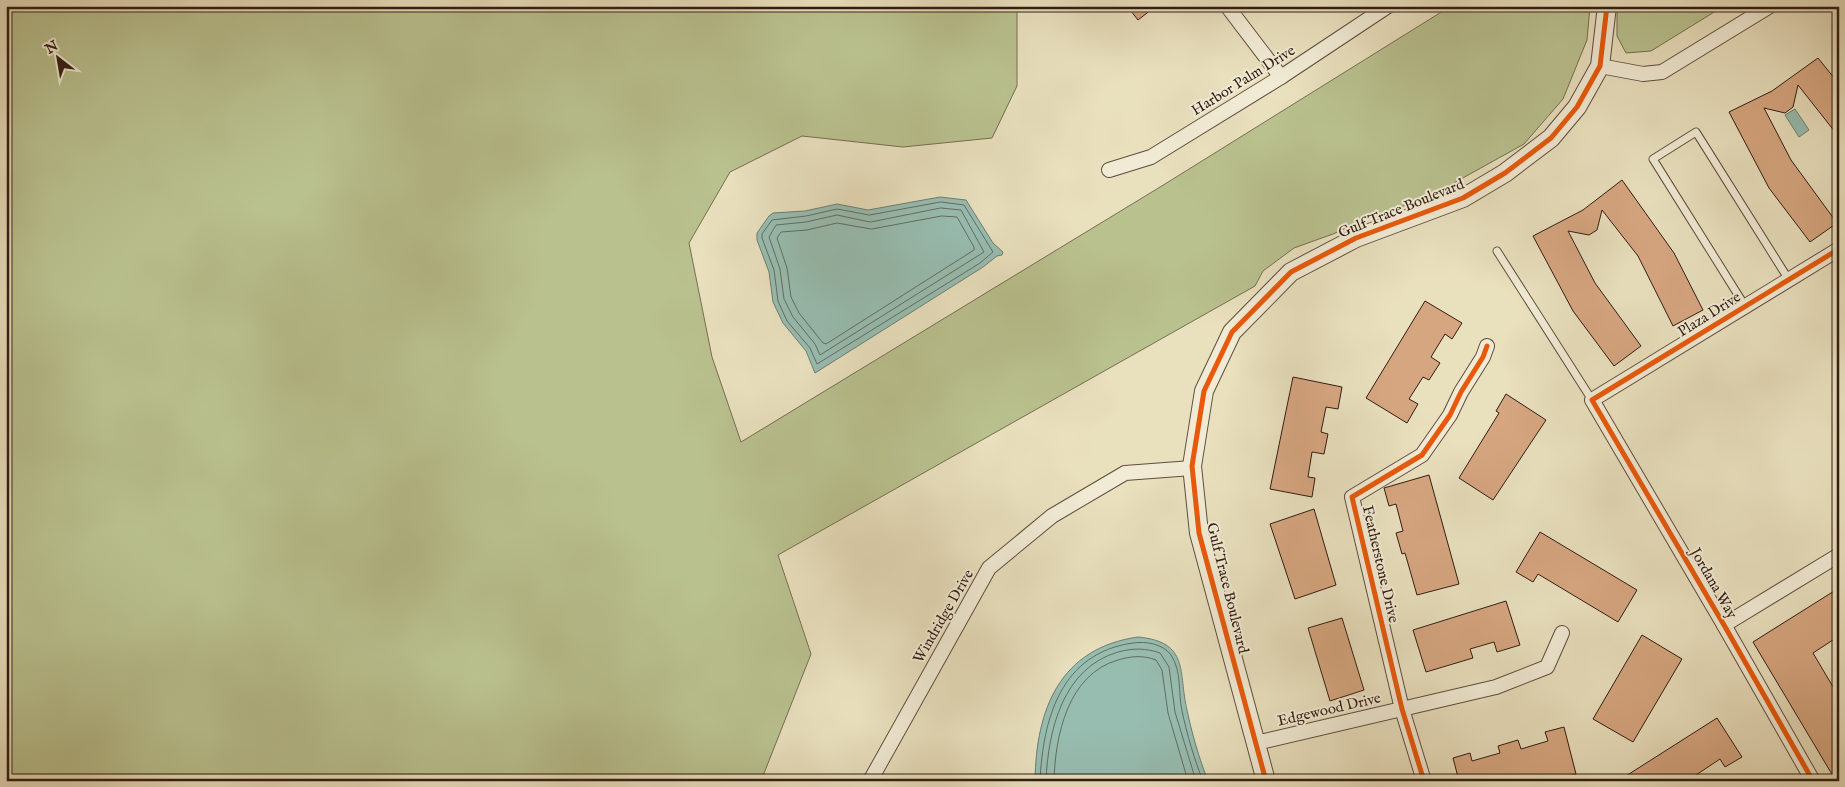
<svg xmlns="http://www.w3.org/2000/svg" width="1845" height="787" font-family="'IM FELL English',serif">
<rect width="100%" height="100%" fill="#e9e0be"/>
<filter id="stains"><feTurbulence type="fractalNoise" baseFrequency=".004" numOctaves="4"/><feColorMatrix values="0 0 0 0 .2 0 0 0 0 .09 0 0 0 0 .02 0 0 0 .5 -.17"/></filter>
<radialGradient id="worn" r=".72"><stop offset=".6" stop-color="#630" stop-opacity="0"/><stop offset="1" stop-color="#630" stop-opacity=".3"/></radialGradient>
<g fill="#b9c18f" stroke="#756e50">
<path d="M 6,6 L 1017,6 L 1017,86 L 992,138 L 903,147 L 802,136 L 730,172 L 689,243 L 712,357 L 741,442 L 1165,184 L 1451,6 L 1590,6 L 1587,40 L 1563,99 L 1524,144 L 1425,199 L 1370,217 L 1333,234 L 1294,248 L 1263,271 L 1255,286 L 778,555 L 811,654 L 761,781 L 6,781 Z"/>
<path d="M 1617,6 L 1724,6 L 1651,51 L 1626,53 L 1617,36 Z"/>
</g>
<g fill="#97bdb1" stroke="#6e7d71">
<path d="M 1795,109 L 1809,130 L 1799,137 L 1785,115 Z"/>
<path d="M 940,197 L 966,200 L 993,243 L 1003,252 L 1002,255 L 997,256 L 983,267 L 815,373 L 806,351 L 783,323 L 773,302 L 769,272 L 757,240 L 757,233 L 769,216 L 773,213 L 805,211 L 837,204 L 868,210 Z"/>
<path d="M 1138,637 C 1190,642 1178,672 1187,710 C 1192,734 1199,758 1208,781 L 1035,781 C 1036,709 1060,648 1138,637 Z"/>
</g>
<g fill="none" stroke-linecap="round" stroke-linejoin="round">
<g stroke="#646c62" stroke-width="1">
<path d="M 941,202 L 964,205 L 993,252 L 980,263 L 817,364 L 810,348 L 787,321 L 778,301 L 774,270 L 762,238 L 762,234 L 772,220 L 806,216 L 837,209 L 869,215 Z"/>
<path d="M 941,208 L 961,210 L 984,252 L 820,355 L 815,344 L 793,317 L 784,299 L 780,269 L 769,237 L 776,225 L 806,222 L 837,215 L 870,222 Z"/>
<path d="M 942,216 L 957,217 L 974,247 L 974,250 L 826,344 L 823,343 L 799,313 L 791,297 L 787,268 L 777,238 L 781,232 L 807,230 L 837,223 L 871,229 Z"/>
<path d="M 1040,781 C 1043,718 1061,653 1133,643 C 1146,641 1163,644 1171,655 C 1182,671 1178,693 1182,711 C 1187,734 1194,759 1203,781"/>
<path d="M 1046,781 C 1048,730 1063,668 1118,652 C 1133,648 1146,648 1160,653 L 1169,667 L 1175,712 L 1196,781"/>
<path d="M 1054,781 C 1055,736 1068,674 1118,660 C 1131,656 1143,655 1156,660 L 1162,670 L 1168,713 L 1188,781"/>
</g>
</g>
<g fill="#d6a680" stroke="#311c12">
<path d="M 1127,6 L 1156,6 L 1138,20 Z"/>
<path d="M 1818,58 L 1839,84 L 1839,137 L 1798,85 L 1793,107 L 1785,113 L 1764,108 L 1791,160 L 1837,223 L 1810,242 L 1769,188 L 1729,112 L 1772,91 Z"/>
<path d="M 1622,180 L 1674,253 L 1703,310 L 1673,326 L 1638,256 L 1602,210 L 1597,230 L 1589,235 L 1568,231 L 1595,283 L 1641,346 L 1614,366 L 1573,311 L 1533,236 L 1583,210 Z"/>
<path d="M 1425,301 L 1462,323 L 1452,339 L 1445,334 L 1431,357 L 1440,363 L 1429,380 L 1423,377 L 1409,399 L 1418,404 L 1407,423 L 1366,398 Z"/>
<path d="M 1293,377 L 1342,387 L 1338,409 L 1326,407 L 1321,432 L 1328,434 L 1324,454 L 1312,452 L 1308,477 L 1315,478 L 1312,497 L 1270,489 Z"/>
<path d="M 1506,394 L 1546,420 L 1493,500 L 1459,478 L 1499,413 L 1496,411 Z"/>
<path d="M 1429,475 L 1459,584 L 1417,595 L 1405,553 L 1402,554 L 1396,533 L 1403,531 L 1396,504 L 1389,506 L 1384,488 Z"/>
<path d="M 1314,509 L 1336,585 L 1295,599 L 1270,524 Z"/>
<path d="M 1540,532 L 1637,590 L 1618,622 L 1538,574 L 1533,582 L 1516,572 Z"/>
<path d="M 1839,588 L 1839,636 L 1813,653 L 1839,697 L 1839,781 L 1836,781 L 1753,642 Z"/>
<path d="M 1506,601 L 1520,645 L 1497,652 L 1494,642 L 1470,649 L 1473,658 L 1426,672 L 1413,630 Z"/>
<path d="M 1342,618 L 1364,690 L 1330,701 L 1308,628 Z"/>
<path d="M 1642,635 L 1682,659 L 1633,742 L 1593,719 Z"/>
<path d="M 1717,718 L 1742,757 L 1725,767 L 1720,759 L 1696,775 L 1699,781 L 1618,781 Z"/>
<path d="M 1564,727 L 1576,774 L 1550,781 L 1459,781 L 1453,758 L 1470,753 L 1472,761 L 1500,753 L 1498,746 L 1518,740 L 1521,749 L 1548,741 L 1545,732 Z"/>
</g>
<g fill="none" stroke-linecap="round" stroke-linejoin="round">
<defs>
<g id="service">
<path d="M 1497,251 L 1592,400"/>
<path d="M 1745,306 L 1653,159 L 1696,132 L 1789,280"/>
</g>
<g id="minor">
<path d="M 1227,6 L 1281,77"/>
<path d="M 1600,66 L 1643,74 L 1662,72 L 1770,6"/>
<path d="M 1109,170 L 1151,157 L 1281,77 L 1388,6"/>
<path d="M 1724,625 L 1839,555"/>
<path d="M 1256,743 L 1496,687 L 1547,667 L 1562,633"/>
<path d="M 870,781 L 989,568 L 1052,516 L 1125,473 L 1192,468"/>
<path d="M 1424,781 L 1402,709 L 1352,497 L 1422,455 L 1450,415 L 1461,392 L 1483,357 L 1487,346"/>
<path d="M 1813,781 L 1724,625 L 1592,400 L 1839,249"/>
</g>
<path id="tertiary" d="M 1266,781 L 1199,533 L 1192,466 L 1204,391 L 1232,332 L 1291,272 L 1356,238 L 1463,198 L 1505,173 L 1551,138 L 1577,107 L 1600,66 L 1607,6"/>
</defs>
<use href="#service" stroke="#5f4d3d" stroke-width="9"/>
<use href="#minor" stroke="#5f4d3d" stroke-width="16"/>
<use href="#tertiary" stroke="#5f4d3d" stroke-width="20"/>
<use href="#service" stroke="#f1ebd5" stroke-width="7"/>
<use href="#minor" stroke="#f1ebd5" stroke-width="14"/>
<use href="#tertiary" stroke="#f1ebd5" stroke-width="18"/>
<defs>
<g id="cycleway">
<path d="M 1266,781 L 1199,533 L 1192,466 L 1204,391 L 1232,332 L 1291,272 L 1356,238 L 1463,198 L 1505,173 L 1551,138 L 1577,107 L 1600,66 L 1607,6"/>
<path d="M 1424,781 L 1402,709 L 1352,497 L 1422,455 L 1450,415 L 1461,392 L 1483,357 L 1487,346"/>
<path d="M 1813,781 L 1724,625 L 1592,400 L 1839,249"/>
</g>
</defs>
<use href="#cycleway" stroke="#f1ebd5" stroke-width="8"/>
<use href="#cycleway" stroke="#e8590c" stroke-width="5"/>
</g>
<g text-anchor="middle" stroke-width="4" stroke-linejoin="round" paint-order="stroke">
<g font-size="15" fill="#311c12" stroke="#f1ebd5">
<text transform="translate(1243 80) rotate(-32)" y="5">Harbor Palm Drive</text>
<text transform="translate(1401 208) rotate(-22)" y="5">Gulf Trace Boulevard</text>
<text transform="translate(1709 314) rotate(-32)" y="5">Plaza Drive</text>
<text transform="translate(1381 564) rotate(77)" y="5">Featherstone Drive</text>
<text transform="translate(1714 583) rotate(60)" y="5">Jordana Way</text>
<text transform="translate(1228 588) rotate(76)" y="5">Gulf Trace Boulevard</text>
<text transform="translate(943 616) rotate(-60)" y="5">Windridge Drive</text>
<text transform="translate(1329 709) rotate(-13)" y="5">Edgewood Drive</text>
</g>
</g>
<rect width="1845" height="787" fill="none" stroke="#e9e0be" stroke-width="25"/>
<rect x="8" y="8" width="1830" height="772" fill="none" stroke="#311c12" stroke-width="2.5"/>
<rect x="12" y="12" width="1820" height="762" fill="none" stroke="#311c12"/>
<g transform="translate(58 58) rotate(329)" stroke="#f1ebd5" stroke-width="4" paint-order="stroke">
<path d="M0-4L9 19L0 12L-9 19Z" fill="#311c12"/>
<text y="-8" font-size="14" font-weight="bold" text-anchor="middle" fill="#311c12">N</text>
</g>
<rect width="100%" height="100%" filter="url(#stains)"/>
<rect width="100%" height="100%" fill="url(#worn)"/>
</svg>
